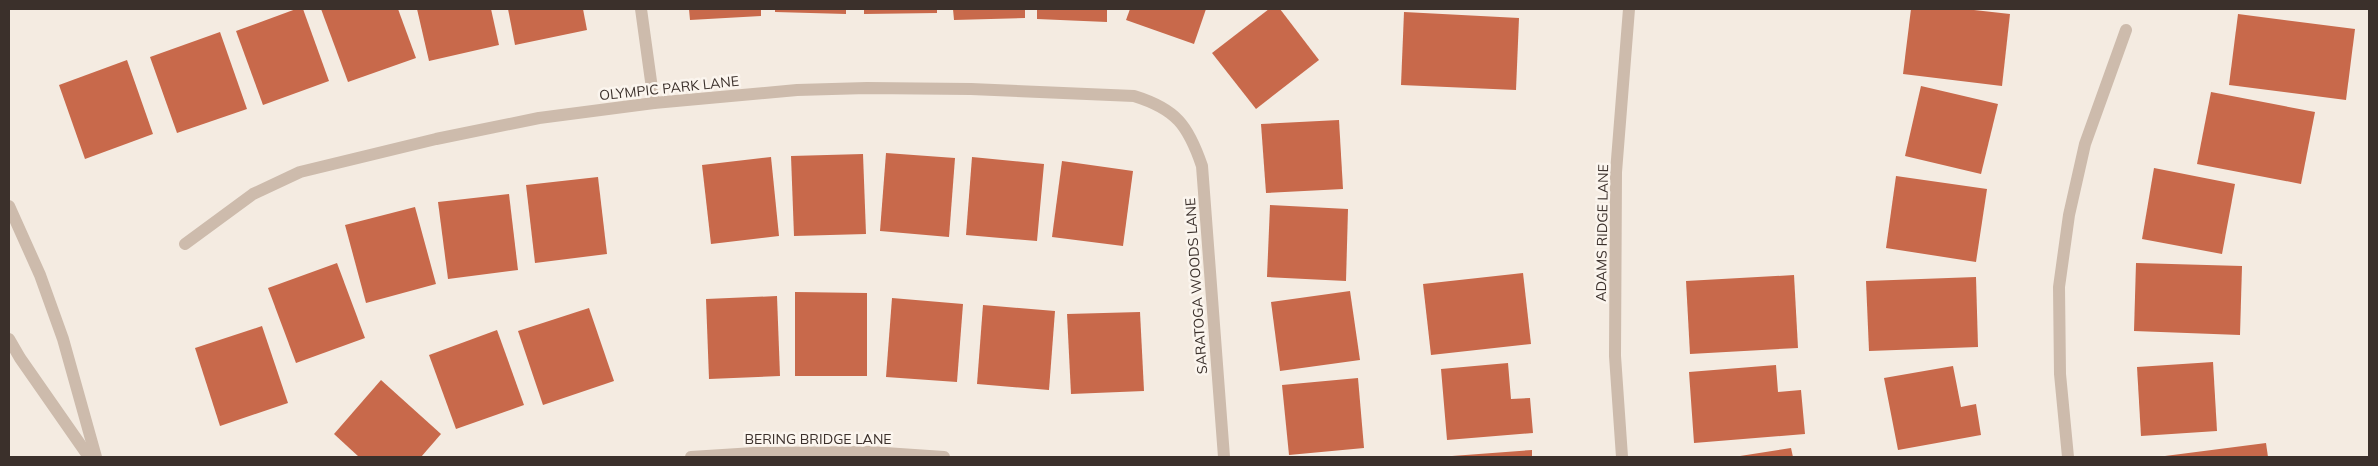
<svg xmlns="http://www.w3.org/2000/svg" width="2378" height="466" font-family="Mulish,sans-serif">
<rect width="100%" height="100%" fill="#f4ebe1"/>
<g fill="#c8694b">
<path d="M 296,9 L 303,9 L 329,81 L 263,105 L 236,31 Z"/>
<path d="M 321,9 L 398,9 L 416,58 L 348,82 Z"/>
<path d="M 417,9 L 491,9 L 499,45 L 429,61 Z"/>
<path d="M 508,9 L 583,9 L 587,30 L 515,45 Z"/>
<path d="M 689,9 L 761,9 L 761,16 L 690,20 Z"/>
<path d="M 775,9 L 846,9 L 846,14 L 775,12 Z"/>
<path d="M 864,9 L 937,9 L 937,13 L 864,14 Z"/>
<path d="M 953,9 L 1025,9 L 1025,18 L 954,20 Z"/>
<path d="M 1037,9 L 1107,9 L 1107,22 L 1037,19 Z"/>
<path d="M 1130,9 L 1206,9 L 1194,44 L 1126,20 Z"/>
<path d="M 1269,9 L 1280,9 L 1319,60 L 1256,109 L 1212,53 Z"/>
<path d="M 1911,9 L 1965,9 L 2010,14 L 2002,86 L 1903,74 Z"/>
<path d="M 1404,12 L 1519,18 L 1516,90 L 1401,85 Z"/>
<path d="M 2238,14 L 2355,29 L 2346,100 L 2229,85 Z"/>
<path d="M 220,32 L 247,109 L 177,133 L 150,57 Z"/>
<path d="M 127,60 L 153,134 L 85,159 L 59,85 Z"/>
<path d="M 1921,86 L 1998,104 L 1981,174 L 1905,156 Z"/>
<path d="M 2211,92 L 2315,112 L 2301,184 L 2197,164 Z"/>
<path d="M 1339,120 L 1343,189 L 1266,193 L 1261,124 Z"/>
<path d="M 886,153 L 955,158 L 949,237 L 880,231 Z"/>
<path d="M 863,154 L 866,234 L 794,236 L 791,156 Z"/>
<path d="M 771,157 L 779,236 L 711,244 L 702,165 Z"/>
<path d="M 972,157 L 1044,164 L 1037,241 L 966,235 Z"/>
<path d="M 1062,161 L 1133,171 L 1123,246 L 1052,237 Z"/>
<path d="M 2154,168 L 2235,184 L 2222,254 L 2142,239 Z"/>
<path d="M 1896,176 L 1987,189 L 1976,262 L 1886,248 Z"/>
<path d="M 598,177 L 607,254 L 535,263 L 526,185 Z"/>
<path d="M 509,194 L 518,270 L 448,279 L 438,202 Z"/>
<path d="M 1270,205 L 1348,209 L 1346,281 L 1267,277 Z"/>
<path d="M 415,207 L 436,284 L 366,303 L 345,225 Z"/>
<path d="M 337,263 L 365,338 L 296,363 L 268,288 Z"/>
<path d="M 2136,263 L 2242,266 L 2240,335 L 2134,331 Z"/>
<path d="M 1523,273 L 1531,344 L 1431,355 L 1423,284 Z"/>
<path d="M 1794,275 L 1798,348 L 1690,354 L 1686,281 Z"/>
<path d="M 1976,277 L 1978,347 L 1869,351 L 1866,281 Z"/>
<path d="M 1350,291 L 1360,360 L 1280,371 L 1271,302 Z"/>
<path d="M 795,292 L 867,293 L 867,376 L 795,376 Z"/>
<path d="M 777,296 L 780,376 L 709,379 L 706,299 Z"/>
<path d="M 892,298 L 963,304 L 957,382 L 886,377 Z"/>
<path d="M 983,305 L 1055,311 L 1049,390 L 977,384 Z"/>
<path d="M 589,308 L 614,381 L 543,405 L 518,331 Z"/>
<path d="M 1140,312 L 1144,391 L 1071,394 L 1067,314 Z"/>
<path d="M 262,326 L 288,403 L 220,426 L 195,348 Z"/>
<path d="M 497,330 L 524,405 L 456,429 L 429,355 Z"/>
<path d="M 2213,362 L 2217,431 L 2141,436 L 2137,367 Z"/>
<path d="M 1508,363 L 1511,399 L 1530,398 L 1533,433 L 1447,440 L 1441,369 Z"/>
<path d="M 1776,365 L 1778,392 L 1801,390 L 1805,434 L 1694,443 L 1689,372 Z"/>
<path d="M 1953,366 L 1961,407 L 1976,404 L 1981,435 L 1898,450 L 1884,378 Z"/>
<path d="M 1358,378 L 1364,448 L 1289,455 L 1282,385 Z"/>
<path d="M 381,380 L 441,434 L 421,457 L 359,457 L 334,434 Z"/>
<path d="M 2266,443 L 2268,457 L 2165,457 L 2165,456 Z"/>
<path d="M 1791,448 L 1793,457 L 1740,457 L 1740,456 Z"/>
<path d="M 1532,450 L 1532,457 L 1452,457 L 1452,456 Z"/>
</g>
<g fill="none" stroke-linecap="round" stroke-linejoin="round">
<g stroke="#cdbbac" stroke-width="12">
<path d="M 641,9 L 654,103"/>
<path d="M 9,206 L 40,275 L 63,339 L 96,457"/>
<path d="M 185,244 L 253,194 L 300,172 L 436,139 L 539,118 L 654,103 L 797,90 L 867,88 L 971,89 L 1134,96 C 1176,109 1188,125 1202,166 L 1224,457"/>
<path d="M 9,339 L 20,358 L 89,457"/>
<path d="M 691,457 L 754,453 L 870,452 L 944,457"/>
<path d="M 1622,457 L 1615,356 L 1616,172 L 1629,9"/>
<path d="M 2068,457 L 2060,374 L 2059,287 L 2069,215 L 2085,144 L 2126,30"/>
</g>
</g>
<g text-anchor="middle" stroke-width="5" stroke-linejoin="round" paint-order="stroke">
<g font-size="14" fill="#3b302b" stroke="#fbf5ee">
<text transform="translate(669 88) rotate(-6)" y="5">OLYMPIC PARK LANE</text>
<text transform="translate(1602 233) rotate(-89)" y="5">ADAMS RIDGE LANE</text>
<text transform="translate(1196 286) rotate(-94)" y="5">SARATOGA WOODS LANE</text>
<text x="818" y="444">BERING BRIDGE LANE</text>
</g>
</g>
<rect width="2378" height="466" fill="none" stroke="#3b302b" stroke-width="20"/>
</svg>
